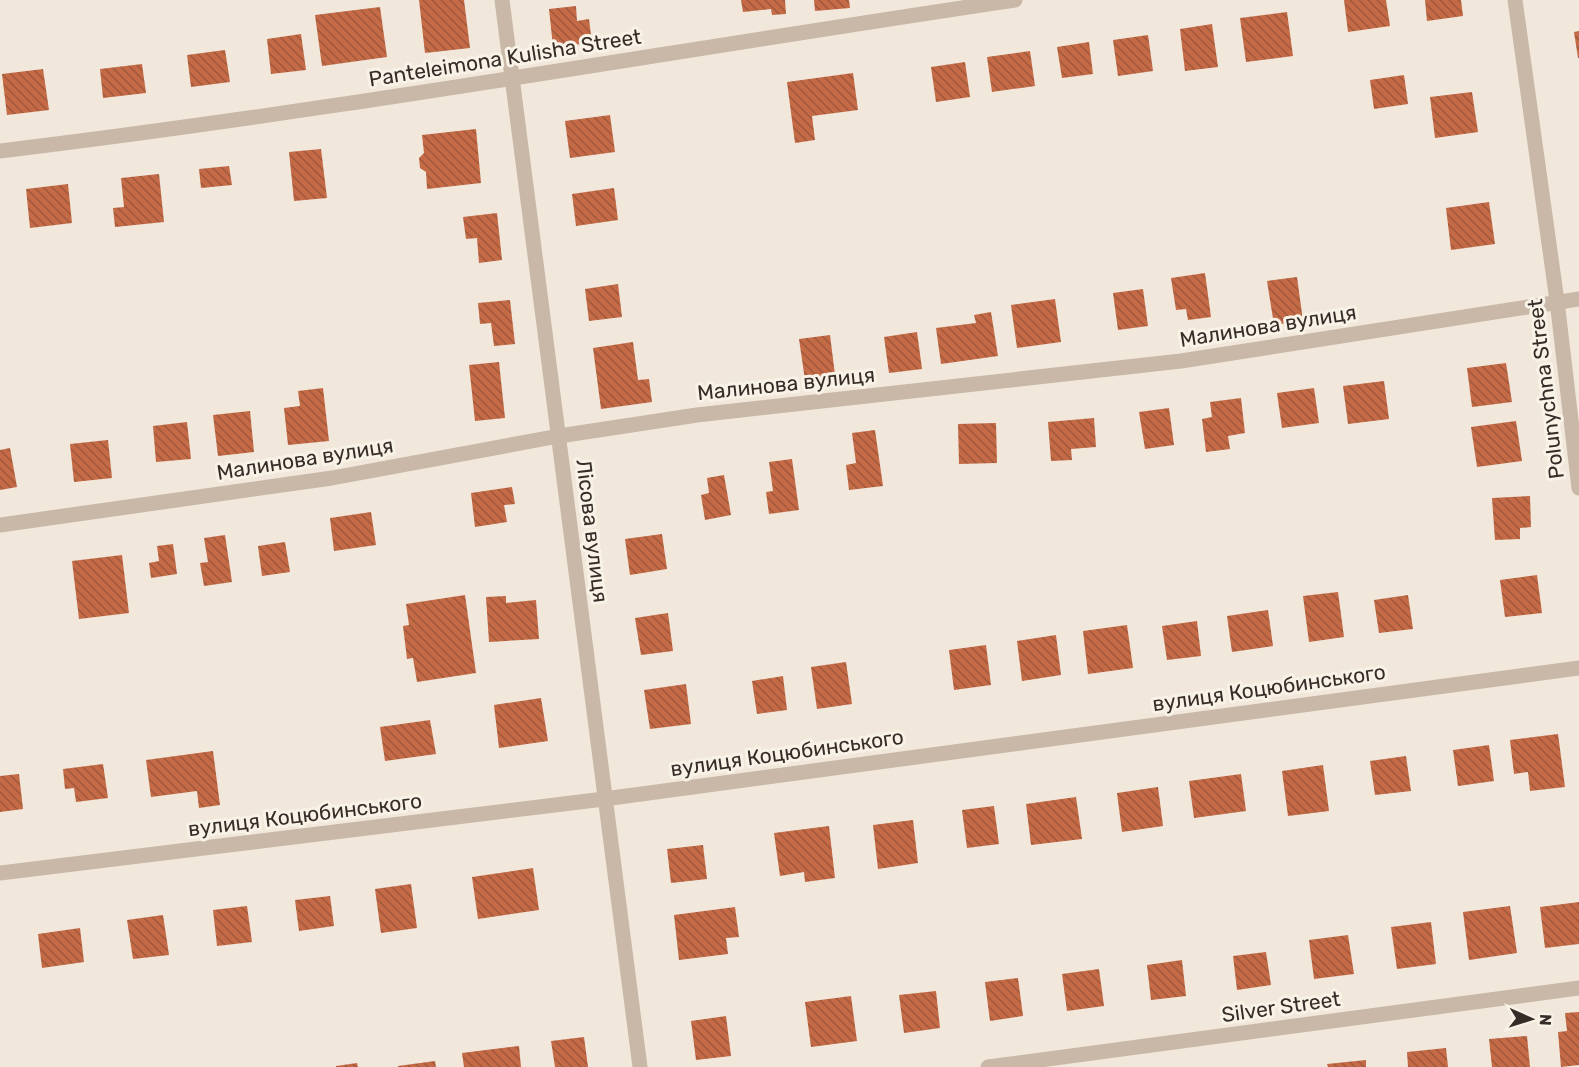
<svg xmlns="http://www.w3.org/2000/svg" width="1579" height="1067" font-family="Rubik,sans-serif">
<defs>
<pattern id="building-back-hatch" width="6" height="6" patternUnits="userSpaceOnUse" patternTransform="scale(1.5)"><rect width="6" height="6" fill="#c46a46"/><path d="M-1 5l2 2M0 0l6 6M5-1l2 2" fill="none" stroke="#a0583a"/></pattern>
</defs>
<rect width="100%" height="100%" fill="#f1e8db"/>
<g fill="url(#building-back-hatch)">
<path d="M 419,0 L 464,0 L 470,48 L 425,53 Z"/>
<path d="M 741,0 L 785,0 L 786,14 L 772,15 L 771,9 L 743,12 Z"/>
<path d="M 814,0 L 849,0 L 850,8 L 815,11 Z"/>
<path d="M 1344,0 L 1386,0 L 1390,26 L 1348,32 Z"/>
<path d="M 1425,0 L 1461,0 L 1463,16 L 1427,21 Z"/>
<path d="M 576,6 L 577,21 L 589,19 L 592,43 L 553,47 L 549,9 Z"/>
<path d="M 380,7 L 387,57 L 322,66 L 315,15 Z"/>
<path d="M 1287,12 L 1293,56 L 1246,62 L 1240,18 Z"/>
<path d="M 1212,24 L 1218,67 L 1185,71 L 1180,29 Z"/>
<path d="M 1579,31 L 1579,58 L 1578,58 L 1574,32 Z"/>
<path d="M 301,34 L 306,70 L 271,74 L 267,39 Z"/>
<path d="M 1148,35 L 1153,71 L 1118,76 L 1113,40 Z"/>
<path d="M 1089,42 L 1093,74 L 1062,78 L 1057,47 Z"/>
<path d="M 225,50 L 230,82 L 191,87 L 187,55 Z"/>
<path d="M 1030,51 L 1035,86 L 992,92 L 987,57 Z"/>
<path d="M 965,62 L 970,97 L 936,102 L 931,67 Z"/>
<path d="M 142,64 L 146,93 L 103,98 L 100,69 Z"/>
<path d="M 43,69 L 49,110 L 7,115 L 2,74 Z"/>
<path d="M 853,73 L 858,110 L 812,116 L 815,140 L 795,143 L 787,82 Z"/>
<path d="M 1404,75 L 1408,104 L 1374,109 L 1370,80 Z"/>
<path d="M 1472,92 L 1478,132 L 1435,138 L 1430,97 Z"/>
<path d="M 610,115 L 615,152 L 570,158 L 565,121 Z"/>
<path d="M 476,129 L 481,183 L 427,189 L 426,172 L 420,168 L 419,158 L 424,153 L 422,135 Z"/>
<path d="M 321,149 L 327,198 L 294,201 L 289,152 Z"/>
<path d="M 229,166 L 232,185 L 201,188 L 199,169 Z"/>
<path d="M 159,174 L 164,222 L 115,227 L 113,208 L 124,207 L 121,178 Z"/>
<path d="M 68,184 L 72,223 L 30,228 L 26,189 Z"/>
<path d="M 614,188 L 618,220 L 576,226 L 572,194 Z"/>
<path d="M 1489,202 L 1495,244 L 1451,250 L 1446,208 Z"/>
<path d="M 497,213 L 502,260 L 479,263 L 477,238 L 466,239 L 463,217 Z"/>
<path d="M 1205,273 L 1211,317 L 1188,320 L 1186,309 L 1176,310 L 1171,278 Z"/>
<path d="M 1297,277 L 1303,321 L 1274,325 L 1267,281 Z"/>
<path d="M 618,284 L 622,317 L 589,321 L 585,289 Z"/>
<path d="M 1143,289 L 1148,326 L 1118,330 L 1113,293 Z"/>
<path d="M 1055,299 L 1061,342 L 1017,348 L 1011,305 Z"/>
<path d="M 510,300 L 515,344 L 494,346 L 491,323 L 480,324 L 478,303 Z"/>
<path d="M 991,312 L 998,356 L 941,364 L 936,328 L 976,323 L 974,315 Z"/>
<path d="M 917,332 L 922,369 L 889,373 L 884,337 Z"/>
<path d="M 830,335 L 836,383 L 806,387 L 799,339 Z"/>
<path d="M 633,342 L 638,380 L 649,379 L 652,402 L 601,409 L 593,348 Z"/>
<path d="M 499,362 L 505,418 L 475,421 L 469,365 Z"/>
<path d="M 1506,363 L 1512,402 L 1472,407 L 1467,368 Z"/>
<path d="M 1384,381 L 1389,419 L 1348,424 L 1343,386 Z"/>
<path d="M 323,388 L 329,441 L 288,445 L 284,408 L 300,406 L 298,391 Z"/>
<path d="M 1314,388 L 1319,423 L 1282,428 L 1277,393 Z"/>
<path d="M 1241,398 L 1245,433 L 1228,436 L 1230,449 L 1206,452 L 1202,419 L 1212,417 L 1210,402 Z"/>
<path d="M 1169,408 L 1174,445 L 1145,449 L 1139,412 Z"/>
<path d="M 250,411 L 254,452 L 218,456 L 213,415 Z"/>
<path d="M 1094,418 L 1096,447 L 1071,449 L 1072,460 L 1051,461 L 1048,422 Z"/>
<path d="M 1516,421 L 1522,461 L 1477,467 L 1471,427 Z"/>
<path d="M 187,422 L 191,459 L 156,462 L 153,426 Z"/>
<path d="M 996,423 L 997,463 L 959,464 L 958,424 Z"/>
<path d="M 875,430 L 883,486 L 849,490 L 846,465 L 856,463 L 852,433 Z"/>
<path d="M 108,440 L 112,478 L 74,482 L 70,444 Z"/>
<path d="M 10,448 L 17,487 L 0,490 L 0,450 Z"/>
<path d="M 792,459 L 799,510 L 769,514 L 766,492 L 773,491 L 769,462 Z"/>
<path d="M 724,475 L 731,515 L 705,520 L 701,495 L 709,493 L 707,478 Z"/>
<path d="M 512,487 L 515,504 L 504,505 L 507,522 L 475,527 L 471,493 Z"/>
<path d="M 1530,496 L 1531,527 L 1520,528 L 1520,539 L 1495,540 L 1492,498 Z"/>
<path d="M 371,512 L 376,545 L 334,551 L 330,518 Z"/>
<path d="M 662,534 L 667,569 L 630,575 L 625,539 Z"/>
<path d="M 225,535 L 232,582 L 204,586 L 200,563 L 208,562 L 204,538 Z"/>
<path d="M 285,542 L 290,572 L 262,576 L 258,546 Z"/>
<path d="M 173,544 L 177,574 L 151,578 L 149,563 L 159,561 L 157,546 Z"/>
<path d="M 122,555 L 129,613 L 79,619 L 72,561 Z"/>
<path d="M 1537,575 L 1542,613 L 1505,617 L 1500,580 Z"/>
<path d="M 1338,592 L 1344,637 L 1309,642 L 1303,596 Z"/>
<path d="M 465,595 L 476,673 L 417,682 L 413,658 L 407,659 L 403,626 L 409,625 L 406,604 Z"/>
<path d="M 1408,595 L 1413,629 L 1379,633 L 1374,600 Z"/>
<path d="M 506,596 L 506,603 L 536,600 L 539,639 L 489,642 L 486,597 Z"/>
<path d="M 1268,610 L 1273,646 L 1232,652 L 1227,616 Z"/>
<path d="M 668,613 L 673,651 L 641,655 L 635,618 Z"/>
<path d="M 1197,621 L 1201,656 L 1167,660 L 1162,626 Z"/>
<path d="M 1127,625 L 1133,668 L 1088,674 L 1083,631 Z"/>
<path d="M 1056,635 L 1061,675 L 1022,681 L 1017,641 Z"/>
<path d="M 986,645 L 991,685 L 954,690 L 949,650 Z"/>
<path d="M 846,662 L 852,704 L 817,709 L 811,667 Z"/>
<path d="M 783,676 L 787,710 L 757,714 L 752,681 Z"/>
<path d="M 686,684 L 691,724 L 650,729 L 644,690 Z"/>
<path d="M 541,698 L 548,741 L 499,748 L 494,705 Z"/>
<path d="M 430,720 L 436,754 L 385,761 L 380,727 Z"/>
<path d="M 1558,734 L 1565,787 L 1530,791 L 1528,772 L 1514,774 L 1510,740 Z"/>
<path d="M 1489,745 L 1494,781 L 1458,786 L 1453,750 Z"/>
<path d="M 213,751 L 220,805 L 199,808 L 197,791 L 151,797 L 146,760 Z"/>
<path d="M 1406,756 L 1411,791 L 1375,795 L 1370,761 Z"/>
<path d="M 103,764 L 108,798 L 76,802 L 74,788 L 65,789 L 63,769 Z"/>
<path d="M 1323,765 L 1329,811 L 1288,816 L 1282,771 Z"/>
<path d="M 19,774 L 23,809 L 0,812 L 0,776 Z"/>
<path d="M 1241,774 L 1246,811 L 1194,818 L 1189,781 Z"/>
<path d="M 1158,787 L 1163,826 L 1122,832 L 1117,793 Z"/>
<path d="M 1076,797 L 1082,839 L 1031,845 L 1026,804 Z"/>
<path d="M 994,806 L 999,844 L 967,848 L 962,810 Z"/>
<path d="M 913,820 L 918,863 L 878,869 L 873,825 Z"/>
<path d="M 829,826 L 835,878 L 805,882 L 804,872 L 780,876 L 774,833 Z"/>
<path d="M 703,845 L 707,879 L 671,883 L 667,849 Z"/>
<path d="M 533,868 L 539,910 L 478,919 L 472,877 Z"/>
<path d="M 411,884 L 417,928 L 381,933 L 375,889 Z"/>
<path d="M 330,896 L 334,926 L 299,931 L 295,900 Z"/>
<path d="M 1579,902 L 1579,944 L 1545,948 L 1540,907 Z"/>
<path d="M 247,906 L 252,942 L 217,946 L 213,910 Z"/>
<path d="M 1510,906 L 1517,953 L 1469,960 L 1463,912 Z"/>
<path d="M 735,907 L 739,937 L 726,938 L 728,954 L 679,960 L 674,915 Z"/>
<path d="M 163,915 L 169,955 L 133,959 L 127,920 Z"/>
<path d="M 1431,922 L 1436,964 L 1397,969 L 1391,927 Z"/>
<path d="M 80,928 L 84,962 L 42,968 L 38,934 Z"/>
<path d="M 1348,935 L 1354,974 L 1314,979 L 1309,940 Z"/>
<path d="M 1266,952 L 1271,985 L 1237,990 L 1233,956 Z"/>
<path d="M 1182,960 L 1186,996 L 1151,1000 L 1147,965 Z"/>
<path d="M 1099,969 L 1104,1006 L 1067,1011 L 1062,974 Z"/>
<path d="M 1018,978 L 1023,1016 L 990,1021 L 985,982 Z"/>
<path d="M 936,991 L 940,1028 L 904,1033 L 899,995 Z"/>
<path d="M 851,996 L 857,1041 L 811,1047 L 805,1002 Z"/>
<path d="M 1579,1012 L 1579,1065 L 1561,1067 L 1558,1032 L 1567,1031 L 1565,1013 Z"/>
<path d="M 726,1016 L 731,1056 L 696,1060 L 691,1021 Z"/>
<path d="M 1527,1036 L 1530,1067 L 1492,1067 L 1489,1039 Z"/>
<path d="M 584,1037 L 588,1067 L 555,1067 L 551,1041 Z"/>
<path d="M 519,1046 L 521,1067 L 464,1067 L 462,1053 Z"/>
<path d="M 1446,1048 L 1448,1067 L 1408,1067 L 1407,1052 Z"/>
<path d="M 1366,1060 L 1366,1067 L 1328,1067 L 1327,1064 Z"/>
<path d="M 435,1061 L 436,1067 L 398,1067 L 398,1066 Z"/>
<path d="M 357,1063 L 358,1067 L 336,1067 L 336,1066 Z"/>
</g>
<g fill="none" stroke-linecap="round" stroke-linejoin="round">
<g stroke="#c9b8a7" stroke-width="15">
<path d="M 502,0 L 640,1067"/>
<path d="M 1515,0 L 1557,301 L 1579,488"/>
<path d="M 0,151 C 340,110 677,50 1015,0"/>
<path d="M 0,525 L 332,478 L 559,436 L 697,415 L 1181,361 L 1579,299"/>
<path d="M 0,873 L 604,799 L 1579,668"/>
<path d="M 988,1067 L 1579,988"/>
</g>
</g>
<g text-anchor="middle" stroke-width="6" stroke-linejoin="round" paint-order="stroke">
<g font-size="21" fill="#362d28" stroke="#f9f2e7">
<text transform="translate(505 58) rotate(-9)" y="7">Panteleimona Kulisha Street</text>
<text transform="translate(1268 326) rotate(-9)" y="7">Малинова вулиця</text>
<text transform="translate(786 384) rotate(-6)" y="7">Малинова вулиця</text>
<text transform="translate(1546 389) rotate(-97)" y="7">Polunychna Street</text>
<text transform="translate(305 459) rotate(-9)" y="7">Малинова вулиця</text>
<text transform="translate(592 531) rotate(83)" y="7">Лісова вулиця</text>
<text transform="translate(1269 688) rotate(-8)" y="7">вулиця Коцюбинського</text>
<text transform="translate(787 753) rotate(-8)" y="7">вулиця Коцюбинського</text>
<text transform="translate(305 815) rotate(-7)" y="7">вулиця Коцюбинського</text>
<text transform="translate(1281 1007) rotate(-8)" y="7">Silver Street</text>
</g>
</g>
<g transform="translate(1531 1019) rotate(93)" stroke="#f9f2e7" stroke-width="4.5" paint-order="stroke">
<path d="M0-4.5L10 22L0 15L-10 22Z" fill="#362d28"/>
<text y="-9" font-size="16" font-weight="bold" text-anchor="middle" fill="#362d28">N</text>
</g>
</svg>
